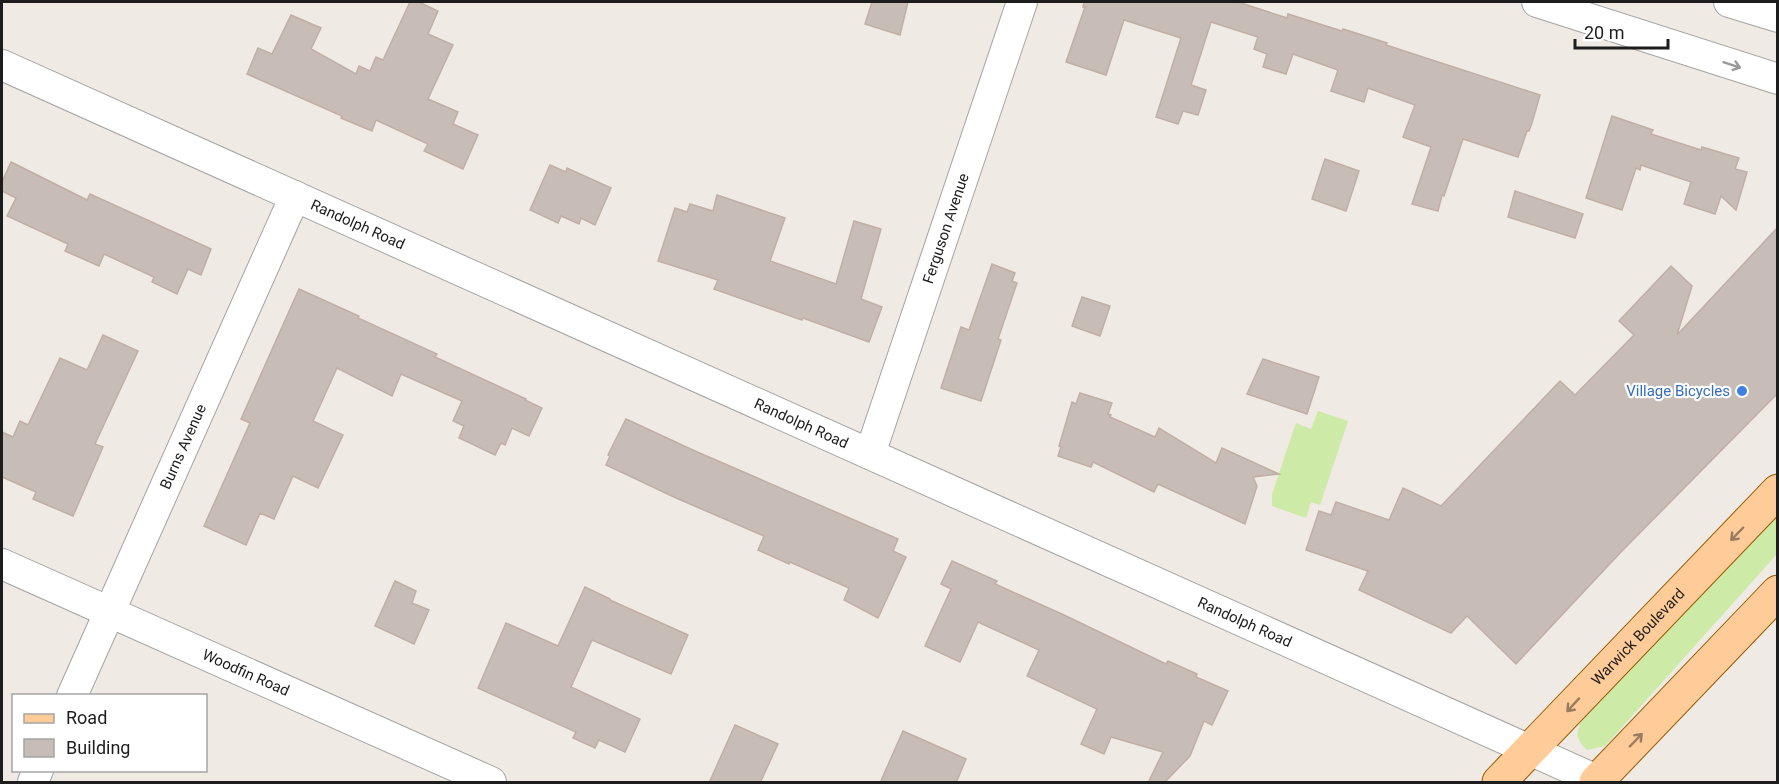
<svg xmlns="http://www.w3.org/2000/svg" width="1779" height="784" font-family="Roboto,sans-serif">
<rect width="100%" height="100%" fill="#efeae3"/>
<g fill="#cdeaa7">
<path d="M 1318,411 L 1348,421 L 1320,505 L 1311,502 L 1306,518 L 1272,506 L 1272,494 L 1296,423 L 1311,429 Z"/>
<path d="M 1777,513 L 1777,554 L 1605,746 L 1587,750 L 1581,744 L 1577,735 L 1580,724 L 1588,714 Z"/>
</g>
<g fill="#c7bcb6" stroke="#c1afa5" stroke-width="1.5">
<path d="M 410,2 L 419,2 L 438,11 L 428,34 L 453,45 L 428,99 L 458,112 L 453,124 L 478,135 L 463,169 L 424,151 L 428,144 L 376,120 L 372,131 L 341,118 L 342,116 L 247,74 L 258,48 L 272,54 L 291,15 L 321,28 L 311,49 L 356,74 L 359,66 L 370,71 L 376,57 L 383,60 Z"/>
<path d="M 872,2 L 908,2 L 900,35 L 865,24 Z"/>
<path d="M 1084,2 L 1238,2 L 1287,18 L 1288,14 L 1342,31 L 1343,29 L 1387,43 L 1386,45 L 1540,95 L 1532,123 L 1529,131 L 1527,131 L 1518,157 L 1463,139 L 1444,196 L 1442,195 L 1438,211 L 1412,204 L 1431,147 L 1403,137 L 1415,105 L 1368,88 L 1364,102 L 1331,91 L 1338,70 L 1293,54 L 1286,74 L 1263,67 L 1267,54 L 1254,49 L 1258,37 L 1211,22 L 1191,85 L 1206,90 L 1198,115 L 1183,111 L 1178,124 L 1156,117 L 1181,38 L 1124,20 L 1106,75 L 1066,62 L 1085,7 L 1083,7 Z"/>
<path d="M 1612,116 L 1653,130 L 1651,134 L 1701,150 L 1702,147 L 1739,158 L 1735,169 L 1747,172 L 1736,210 L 1721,196 L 1715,214 L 1684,204 L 1691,182 L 1641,165 L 1640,170 L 1636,168 L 1622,210 L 1586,198 Z"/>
<path d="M 1325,159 L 1359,171 L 1346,211 L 1312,199 Z"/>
<path d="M 11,162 L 87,200 L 90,194 L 211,249 L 201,275 L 188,269 L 177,294 L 152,282 L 154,277 L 104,254 L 99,266 L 65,251 L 68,244 L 7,216 L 16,198 L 2,191 L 2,182 Z"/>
<path d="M 550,165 L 566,172 L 567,168 L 611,188 L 595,225 L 581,218 L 579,224 L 561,216 L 558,223 L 530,210 Z"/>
<path d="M 1515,191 L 1583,214 L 1575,238 L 1508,217 Z"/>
<path d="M 717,195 L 785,218 L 770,261 L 836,284 L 854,221 L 881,229 L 861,299 L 882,307 L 869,342 L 803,318 L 802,320 L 714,289 L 718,280 L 658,261 L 675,208 L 687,212 L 690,204 L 713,211 Z"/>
<path d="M 1778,227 L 1778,393 L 1621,552 L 1516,664 L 1467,616 L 1451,633 L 1359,590 L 1368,571 L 1306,550 L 1319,511 L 1331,515 L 1336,502 L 1389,520 L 1403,488 L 1441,506 L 1560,381 L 1575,395 L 1634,335 L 1619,321 L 1671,266 L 1692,286 L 1677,335 Z"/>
<path d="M 992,264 L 1015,273 L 1012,281 L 1017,283 L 998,339 L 1001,340 L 981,401 L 941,388 L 961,327 L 969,330 Z"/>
<path d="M 299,289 L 359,316 L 358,318 L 437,354 L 435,357 L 526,399 L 525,400 L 542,408 L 529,436 L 512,428 L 505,445 L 501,443 L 495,455 L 459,438 L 464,426 L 453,421 L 462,401 L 401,374 L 392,396 L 337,368 L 313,421 L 343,435 L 318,488 L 293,476 L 274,519 L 260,513 L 246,545 L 204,526 L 250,423 L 241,419 Z"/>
<path d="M 1082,297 L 1110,306 L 1100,336 L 1072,326 Z"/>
<path d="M 103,335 L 138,351 L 95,444 L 103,447 L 73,516 L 33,499 L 36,492 L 2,477 L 2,432 L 13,437 L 20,421 L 28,425 L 60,358 L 87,370 Z"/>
<path d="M 1263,359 L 1319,377 L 1307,414 L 1247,394 Z"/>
<path d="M 1080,393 L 1112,403 L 1108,414 L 1111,415 L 1110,417 L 1155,437 L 1159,428 L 1216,463 L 1222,448 L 1279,474 L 1253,477 L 1257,486 L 1245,524 L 1158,484 L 1154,492 L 1093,462 L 1091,467 L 1058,456 L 1061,447 L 1059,446 L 1072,402 L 1076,404 Z"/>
<path d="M 626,419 L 695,451 L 898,539 L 893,551 L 906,557 L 878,618 L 844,600 L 849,588 L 790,562 L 789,564 L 758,550 L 764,536 L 676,498 L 606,465 L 610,456 L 608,455 Z"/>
<path d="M 952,561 L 997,581 L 995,584 L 1064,615 L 1166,664 L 1168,661 L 1197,674 L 1196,677 L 1228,691 L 1212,725 L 1204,721 L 1190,756 L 1164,783 L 1148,783 L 1163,752 L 1111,737 L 1104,754 L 1081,744 L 1097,709 L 1027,676 L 1039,650 L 978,622 L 960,662 L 925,646 L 951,589 L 941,584 Z"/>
<path d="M 395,581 L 416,591 L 412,603 L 429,610 L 414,644 L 375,626 Z"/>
<path d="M 585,587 L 610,599 L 610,600 L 688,635 L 671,674 L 592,640 L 571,687 L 640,719 L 625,752 L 599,740 L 595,748 L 573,738 L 576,732 L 478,688 L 506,623 L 558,646 Z"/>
<path d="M 735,725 L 778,744 L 760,783 L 709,783 Z"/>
<path d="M 903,731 L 966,759 L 956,783 L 880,783 Z"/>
</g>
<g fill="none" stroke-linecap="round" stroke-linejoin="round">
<defs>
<g id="street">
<path d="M 1537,2 L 1778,79"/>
<path d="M 1729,2 L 1778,17"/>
<path id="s1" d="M 2,65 L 1601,782"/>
<path id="s2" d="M 870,454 L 1022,2"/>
<path id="s3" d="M 2,564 L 491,782"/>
<path id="s4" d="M 72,696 L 295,196"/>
<path d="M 33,782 L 38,770"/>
</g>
<g id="primary">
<path id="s5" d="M 1499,782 L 1778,491"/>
<path d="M 1596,782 L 1778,592"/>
</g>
</defs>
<use href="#street" stroke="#a4a4a4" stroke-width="32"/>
<use href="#primary" stroke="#975a00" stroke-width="35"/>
<use href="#street" stroke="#fff" stroke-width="30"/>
<use href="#primary" stroke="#fecb99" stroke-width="33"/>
</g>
<defs><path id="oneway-shaft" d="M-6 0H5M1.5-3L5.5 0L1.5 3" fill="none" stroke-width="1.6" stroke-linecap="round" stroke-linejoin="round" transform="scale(1.5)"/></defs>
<use stroke="#999" href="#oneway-shaft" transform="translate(1732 65) rotate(18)"/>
<g stroke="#997d61">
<use href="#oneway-shaft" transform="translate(1737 534) rotate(134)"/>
<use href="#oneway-shaft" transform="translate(1573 705) rotate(133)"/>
<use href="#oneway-shaft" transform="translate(1636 740) rotate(-46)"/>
</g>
<circle fill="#3f7fe0" stroke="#fff" stroke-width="2" cx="1742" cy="391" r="6"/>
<g text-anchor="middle" stroke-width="4.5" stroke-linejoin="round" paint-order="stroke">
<g font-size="15" fill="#1d1d1d" stroke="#fff">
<text dy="5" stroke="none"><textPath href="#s1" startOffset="390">Randolph Road</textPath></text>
<text dy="5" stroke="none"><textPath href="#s2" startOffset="238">Ferguson Avenue</textPath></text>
<text dy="5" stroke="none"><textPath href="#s1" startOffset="876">Randolph Road</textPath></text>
<text dy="5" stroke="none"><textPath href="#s4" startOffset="273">Burns Avenue</textPath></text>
<text dy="5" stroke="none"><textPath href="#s1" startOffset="1362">Randolph Road</textPath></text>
<text dy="5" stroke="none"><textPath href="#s5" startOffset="201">Warwick Boulevard</textPath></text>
<text dy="5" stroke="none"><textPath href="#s3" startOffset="267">Woodfin Road</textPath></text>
</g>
<g font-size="15" fill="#366cbe" stroke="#fff" text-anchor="end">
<text x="1730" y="396">Village Bicycles</text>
</g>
</g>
<rect width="1779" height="784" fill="none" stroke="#1d1d1d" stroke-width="6"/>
<rect x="12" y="694" width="195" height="78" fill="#ffffff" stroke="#a5a5a5" stroke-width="1.5"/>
<rect x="24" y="714" width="30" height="9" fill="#fecb99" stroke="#a5a5a5" stroke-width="1.5"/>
<text x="66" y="724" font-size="18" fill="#1d1d1d">Road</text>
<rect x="24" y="739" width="30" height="18" fill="#c7bcb6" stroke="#a5a5a5" stroke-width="1.5"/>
<text x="66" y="754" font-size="18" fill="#1d1d1d">Building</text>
<path d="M1575 39v9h93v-9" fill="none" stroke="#1d1d1d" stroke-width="3"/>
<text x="1584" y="39" font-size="18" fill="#1d1d1d" stroke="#ffffff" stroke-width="4.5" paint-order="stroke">20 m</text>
</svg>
